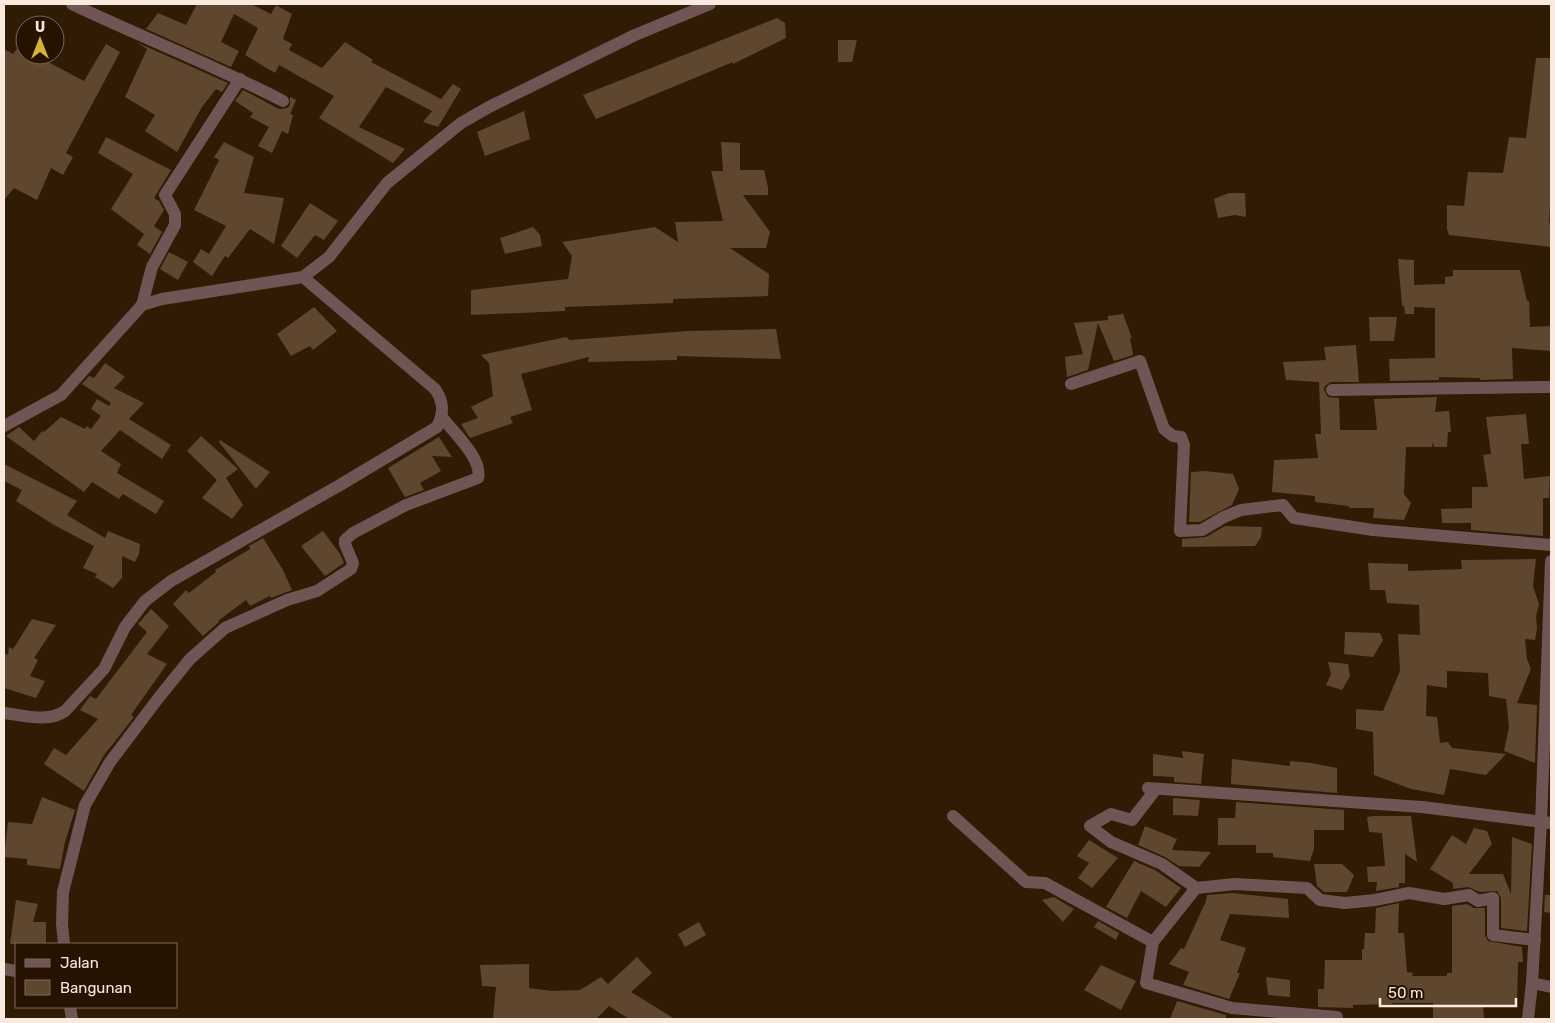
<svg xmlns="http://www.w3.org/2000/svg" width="1555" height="1023" font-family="Rubik,sans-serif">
<rect width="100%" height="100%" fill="#301b05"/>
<g fill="#5e462f">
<path d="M 197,4 L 251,4 L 271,14 L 276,5 L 292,14 L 283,39 L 292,44 L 289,50 L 322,68 L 345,42 L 373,60 L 371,62 L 441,99 L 453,84 L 461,89 L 438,127 L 423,122 L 432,111 L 386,87 L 359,127 L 405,149 L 393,163 L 319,118 L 334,96 L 279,65 L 275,73 L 245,55 L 258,28 L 234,14 L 221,42 L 239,51 L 231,67 L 146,29 L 158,13 L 186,25 Z"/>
<path d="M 777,18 L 785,23 L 786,38 L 733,64 L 733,62 L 596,119 L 583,95 Z"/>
<path d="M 838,40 L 857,40 L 852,62 L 838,62 Z"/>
<path d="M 136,42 L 228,83 L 222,92 L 216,89 L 202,107 L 177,152 L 145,131 L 155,115 L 125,97 L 147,49 Z"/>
<path d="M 106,44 L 120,52 L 66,153 L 73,157 L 63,175 L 51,168 L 37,200 L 14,188 L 4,200 L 4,49 L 13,54 L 19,46 L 25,49 L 25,55 L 35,55 L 84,81 Z"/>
<path d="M 1536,58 L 1551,58 L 1551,190 L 1549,223 L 1551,223 L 1551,247 L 1449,235 L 1447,229 L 1447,205 L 1464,206 L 1468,172 L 1503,173 L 1509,137 L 1526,138 Z"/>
<path d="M 243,90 L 279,109 L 287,108 L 290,105 L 290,97 L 296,100 L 290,114 L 293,115 L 288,134 L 282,131 L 272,153 L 258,146 L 269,127 L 250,117 L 253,113 L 235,101 Z"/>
<path d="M 524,111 L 530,139 L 485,156 L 477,132 Z"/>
<path d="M 106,137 L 171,170 L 154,198 L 159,201 L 164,210 L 154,226 L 162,232 L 150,254 L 137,245 L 144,234 L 111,209 L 133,174 L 98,153 Z"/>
<path d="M 224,142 L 254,157 L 244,193 L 284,198 L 274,244 L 250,229 L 228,258 L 225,256 L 212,276 L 193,262 L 201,249 L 209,254 L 226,226 L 194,210 L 219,160 L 214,157 Z"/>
<path d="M 721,142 L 740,143 L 740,170 L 764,170 L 768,187 L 768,195 L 743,195 L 770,232 L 766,248 L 730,248 L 769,274 L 768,296 L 673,299 L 673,303 L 565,307 L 565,311 L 471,315 L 471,290 L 568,279 L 572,256 L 562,242 L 655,227 L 678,242 L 675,222 L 723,221 L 711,171 L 723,171 Z"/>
<path d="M 1229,193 L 1245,193 L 1246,217 L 1235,215 L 1218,218 L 1214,199 Z"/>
<path d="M 310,203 L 338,221 L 324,240 L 315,235 L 297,258 L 281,246 Z"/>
<path d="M 533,227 L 540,235 L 542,246 L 505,254 L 500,238 Z"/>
<path d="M 169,252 L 188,262 L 178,280 L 160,269 Z"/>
<path d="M 1398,259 L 1414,260 L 1414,285 L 1445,284 L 1445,277 L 1453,276 L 1453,270 L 1520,270 L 1527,301 L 1529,301 L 1530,327 L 1551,326 L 1551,351 L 1512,348 L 1513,379 L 1480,380 L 1480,378 L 1439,377 L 1439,380 L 1390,381 L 1389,359 L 1435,358 L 1435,308 L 1414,307 L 1414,314 L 1405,314 L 1404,306 L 1402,306 Z"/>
<path d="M 314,307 L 337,331 L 313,350 L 310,346 L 291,356 L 277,334 Z"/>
<path d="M 1123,314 L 1132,338 L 1130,338 L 1133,355 L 1114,361 L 1098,323 L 1088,370 L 1067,377 L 1065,357 L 1083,354 L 1074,323 L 1108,320 L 1108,316 Z"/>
<path d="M 1369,317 L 1397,317 L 1394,341 L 1370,341 Z"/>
<path d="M 776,329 L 781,359 L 677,356 L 677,360 L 588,362 L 589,357 L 521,374 L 532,410 L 510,417 L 513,423 L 470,438 L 461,424 L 478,418 L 471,407 L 493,396 L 489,363 L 481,355 L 566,337 L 570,340 L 688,331 Z"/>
<path d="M 1356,345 L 1359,382 L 1331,382 L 1325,386 L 1324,390 L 1328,397 L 1339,398 L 1340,430 L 1377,430 L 1374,399 L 1437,397 L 1435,412 L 1449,411 L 1451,432 L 1448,432 L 1447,447 L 1434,447 L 1433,442 L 1432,447 L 1406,447 L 1404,494 L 1411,503 L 1404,520 L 1373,518 L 1374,508 L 1349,508 L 1349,506 L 1315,502 L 1315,496 L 1272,492 L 1274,460 L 1318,458 L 1315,434 L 1321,434 L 1319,382 L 1286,380 L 1283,362 L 1326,360 L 1324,347 Z"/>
<path d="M 105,363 L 125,377 L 114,388 L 144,403 L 129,419 L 171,445 L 162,459 L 120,430 L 101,451 L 121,464 L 117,473 L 164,501 L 156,514 L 123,494 L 119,499 L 92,482 L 84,492 L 6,436 L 19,427 L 34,441 L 42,431 L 44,432 L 61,417 L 85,429 L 87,426 L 91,429 L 101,416 L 91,409 L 97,399 L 109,406 L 111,403 L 82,384 L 89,376 L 94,378 Z"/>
<path d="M 1526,414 L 1529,444 L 1521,444 L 1524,479 L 1550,476 L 1549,498 L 1543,498 L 1543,536 L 1471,530 L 1471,523 L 1442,523 L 1441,509 L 1472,508 L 1472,487 L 1488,487 L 1483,455 L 1491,454 L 1486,417 Z"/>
<path d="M 201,436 L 238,469 L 226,478 L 243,505 L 232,519 L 202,498 L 217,480 L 187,451 Z"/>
<path d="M 439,437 L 452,457 L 432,456 L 441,471 L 420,483 L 424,490 L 405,497 L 388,468 Z"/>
<path d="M 220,440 L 270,472 L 256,489 L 219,442 Z"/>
<path d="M 4,464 L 77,501 L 67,515 L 105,538 L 108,531 L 140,544 L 139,554 L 135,562 L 122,556 L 122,578 L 113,588 L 95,577 L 97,574 L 83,568 L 94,546 L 54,525 L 16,501 L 22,490 L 4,481 Z"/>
<path d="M 1205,471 L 1233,474 L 1239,489 L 1232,505 L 1200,522 L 1189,522 L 1191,472 Z"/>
<path d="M 1225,526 L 1262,527 L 1261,537 L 1255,546 L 1182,547 L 1182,539 L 1206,537 Z"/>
<path d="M 323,531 L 340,554 L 344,563 L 325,576 L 301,546 Z"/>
<path d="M 263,538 L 283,570 L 292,590 L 271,598 L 270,596 L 250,606 L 246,600 L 218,621 L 219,622 L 203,636 L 173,604 L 186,590 L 189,593 L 216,572 L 215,570 L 250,549 L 249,546 Z"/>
<path d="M 1536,559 L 1533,586 L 1539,604 L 1536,616 L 1537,629 L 1535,640 L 1525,639 L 1527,659 L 1531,669 L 1517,703 L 1537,705 L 1535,763 L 1504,751 L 1509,727 L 1506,699 L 1489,696 L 1488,673 L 1447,671 L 1447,688 L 1427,685 L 1426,716 L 1437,717 L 1440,743 L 1448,742 L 1452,748 L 1506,754 L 1486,775 L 1450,769 L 1444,795 L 1411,789 L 1374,775 L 1373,732 L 1356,729 L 1356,709 L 1383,711 L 1400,671 L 1398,634 L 1420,635 L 1419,605 L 1387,603 L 1385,590 L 1370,590 L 1368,563 L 1408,564 L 1408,571 L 1462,569 L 1461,560 Z"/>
<path d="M 151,609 L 169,626 L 147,654 L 167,664 L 131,715 L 134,717 L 104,755 L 84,791 L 44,764 L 54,748 L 66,755 L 98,719 L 80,710 L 90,696 L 96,699 L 147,632 L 138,624 Z"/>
<path d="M 32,619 L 56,625 L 34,658 L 38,660 L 30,676 L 45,681 L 36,698 L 4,688 L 4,653 L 8,655 L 9,647 L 13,649 Z"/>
<path d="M 1345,632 L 1380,633 L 1383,640 L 1373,657 L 1344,654 Z"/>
<path d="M 1328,662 L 1348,664 L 1350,676 L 1342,690 L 1326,685 L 1331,674 Z"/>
<path d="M 1182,751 L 1204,754 L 1201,784 L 1174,782 L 1174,777 L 1153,776 L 1153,754 L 1183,758 Z"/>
<path d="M 1232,759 L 1290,766 L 1290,761 L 1311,763 L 1337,768 L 1337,793 L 1231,784 Z"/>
<path d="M 42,797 L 75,810 L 65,842 L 60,869 L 27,865 L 27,859 L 4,857 L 8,822 L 32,824 Z"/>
<path d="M 1173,798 L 1200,800 L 1198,816 L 1173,815 Z"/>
<path d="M 1236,802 L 1344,810 L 1344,830 L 1314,830 L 1314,849 L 1310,861 L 1273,857 L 1273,853 L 1256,853 L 1256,845 L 1218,845 L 1218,818 L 1235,818 Z"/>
<path d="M 1374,816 L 1411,816 L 1417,862 L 1405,854 L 1405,883 L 1399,883 L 1399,887 L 1376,891 L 1377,882 L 1368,882 L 1367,867 L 1385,866 L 1382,833 L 1369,832 L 1367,817 Z"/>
<path d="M 1145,826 L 1177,839 L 1172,850 L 1211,852 L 1199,867 L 1179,866 L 1165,857 L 1138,845 Z"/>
<path d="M 1474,828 L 1487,831 L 1492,844 L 1469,874 L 1503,874 L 1511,894 L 1512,837 L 1532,844 L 1527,931 L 1501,928 L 1501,898 L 1497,891 L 1480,892 L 1468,887 L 1453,889 L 1453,883 L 1430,869 L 1452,835 L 1466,844 Z"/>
<path d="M 1089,840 L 1118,858 L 1092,888 L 1078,878 L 1089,863 L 1077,856 Z"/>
<path d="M 1134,861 L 1155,870 L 1181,888 L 1166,907 L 1141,891 L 1127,918 L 1106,907 Z"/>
<path d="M 1314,864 L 1342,864 L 1354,875 L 1347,892 L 1324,892 L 1317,886 Z"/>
<path d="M 1232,893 L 1288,899 L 1289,918 L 1230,914 L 1220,940 L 1246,948 L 1237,973 L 1240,973 L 1229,999 L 1183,985 L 1189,972 L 1169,964 L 1181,948 L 1184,949 L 1204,905 L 1205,905 L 1207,895 Z"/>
<path d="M 1545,895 L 1551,895 L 1551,913 L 1544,912 Z"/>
<path d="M 1054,897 L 1074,909 L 1063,922 L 1042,900 Z"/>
<path d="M 16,900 L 38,904 L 33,922 L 46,922 L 46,944 L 10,944 Z"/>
<path d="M 1399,903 L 1398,933 L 1404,933 L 1407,972 L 1413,973 L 1412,976 L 1447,976 L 1447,973 L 1452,973 L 1452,906 L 1467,904 L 1474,908 L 1485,908 L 1485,935 L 1488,941 L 1522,947 L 1523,962 L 1518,962 L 1517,1006 L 1483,1005 L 1484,1019 L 1433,1019 L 1433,1003 L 1392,1003 L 1393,1004 L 1353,1005 L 1353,1008 L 1318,1007 L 1318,989 L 1324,989 L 1325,960 L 1362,960 L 1362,949 L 1364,949 L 1365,933 L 1375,933 L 1376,908 Z"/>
<path d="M 1098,921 L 1119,933 L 1116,940 L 1094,927 Z"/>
<path d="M 699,922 L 706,935 L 685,947 L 678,934 Z"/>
<path d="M 637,957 L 652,973 L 631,992 L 675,1019 L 629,1019 L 609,1006 L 596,1019 L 493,1019 L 496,987 L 482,986 L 480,965 L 529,964 L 529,988 L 552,991 L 580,990 L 601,977 L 608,984 Z"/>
<path d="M 1101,965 L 1136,981 L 1121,1010 L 1084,990 Z"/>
<path d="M 1266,977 L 1290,980 L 1290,997 L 1268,995 Z"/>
<path d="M 1177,1001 L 1226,1015 L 1226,1019 L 1170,1019 Z"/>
</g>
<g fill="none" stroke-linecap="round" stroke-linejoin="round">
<g stroke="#705555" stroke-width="12">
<path d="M 72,4 C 141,37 214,65 283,101"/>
<path d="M 142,305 L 152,267 L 175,225 L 175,214 L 165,195 L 240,79"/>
<path d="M 1071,384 L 1140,361 L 1164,429 L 1173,436 L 1181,437 L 1184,445 L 1180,531 L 1202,530 L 1224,517 L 1241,510 L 1283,505 L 1294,518 L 1373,530 L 1551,545"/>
<path d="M 1332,390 L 1551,387"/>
<path d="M 4,426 L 61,395 L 142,305 L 162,299 L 303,277 L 329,257 L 387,183 L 461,123 L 489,107 L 635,35 L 710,4"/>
<path d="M 4,713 C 23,715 48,723 65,711 L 104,669 L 125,627 L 145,601 L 171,581 L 340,485 L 437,427 C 444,413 444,402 435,389 L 303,277"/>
<path d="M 1148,788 L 1422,807 L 1551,823"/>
<path d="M 1156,789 L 1132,820 L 1111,814 L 1090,826 L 1111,842 L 1162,864 L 1196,888 L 1235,884 L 1307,888 L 1320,900 L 1345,903 L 1375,900 L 1409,893 L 1444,899 L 1469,895 L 1478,901 L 1493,898 L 1493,935 L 1535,940"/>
<path d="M 953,816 L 1026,882 L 1045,883 L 1153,942 L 1196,888"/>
<path d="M 1153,942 L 1146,983 L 1232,1008 L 1337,1017"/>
<path d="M 64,944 L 62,924 L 63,892 L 85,805 L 110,762 L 160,696 L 190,659 L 225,628 L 287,600 L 317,591 L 351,569 L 353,563 L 345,544 L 345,540 L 353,533 L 406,505 L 478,478 C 483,459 453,432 442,417"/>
<path d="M 4,969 L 16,971"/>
<path d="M 1532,983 L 1551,987"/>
<path d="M 70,1007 L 72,1019"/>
<path d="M 1528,1019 L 1532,983 L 1541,822 L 1551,561"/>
</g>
</g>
<rect width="1555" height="1023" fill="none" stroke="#f9eadd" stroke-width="10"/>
<rect x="15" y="943" width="162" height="65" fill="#261200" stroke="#7a6858"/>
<rect x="25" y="959" width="25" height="8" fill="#705555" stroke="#7a6858"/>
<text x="60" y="968" font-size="15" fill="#f9eadd">Jalan</text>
<rect x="25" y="980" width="25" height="15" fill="#5e462f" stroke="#7a6858"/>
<text x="60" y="993" font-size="15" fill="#f9eadd">Bangunan</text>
<g transform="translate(40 40)"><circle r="24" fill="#261200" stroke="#7a6858"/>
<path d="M0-4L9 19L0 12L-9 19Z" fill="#d5b535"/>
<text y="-8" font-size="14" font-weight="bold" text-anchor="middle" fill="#f9eadd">U</text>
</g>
<path d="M1380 998v8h136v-8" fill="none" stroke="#f9eadd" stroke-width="2.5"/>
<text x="1388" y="998" font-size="15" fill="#f9eadd" stroke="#261200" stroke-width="4" paint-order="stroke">50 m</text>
</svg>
